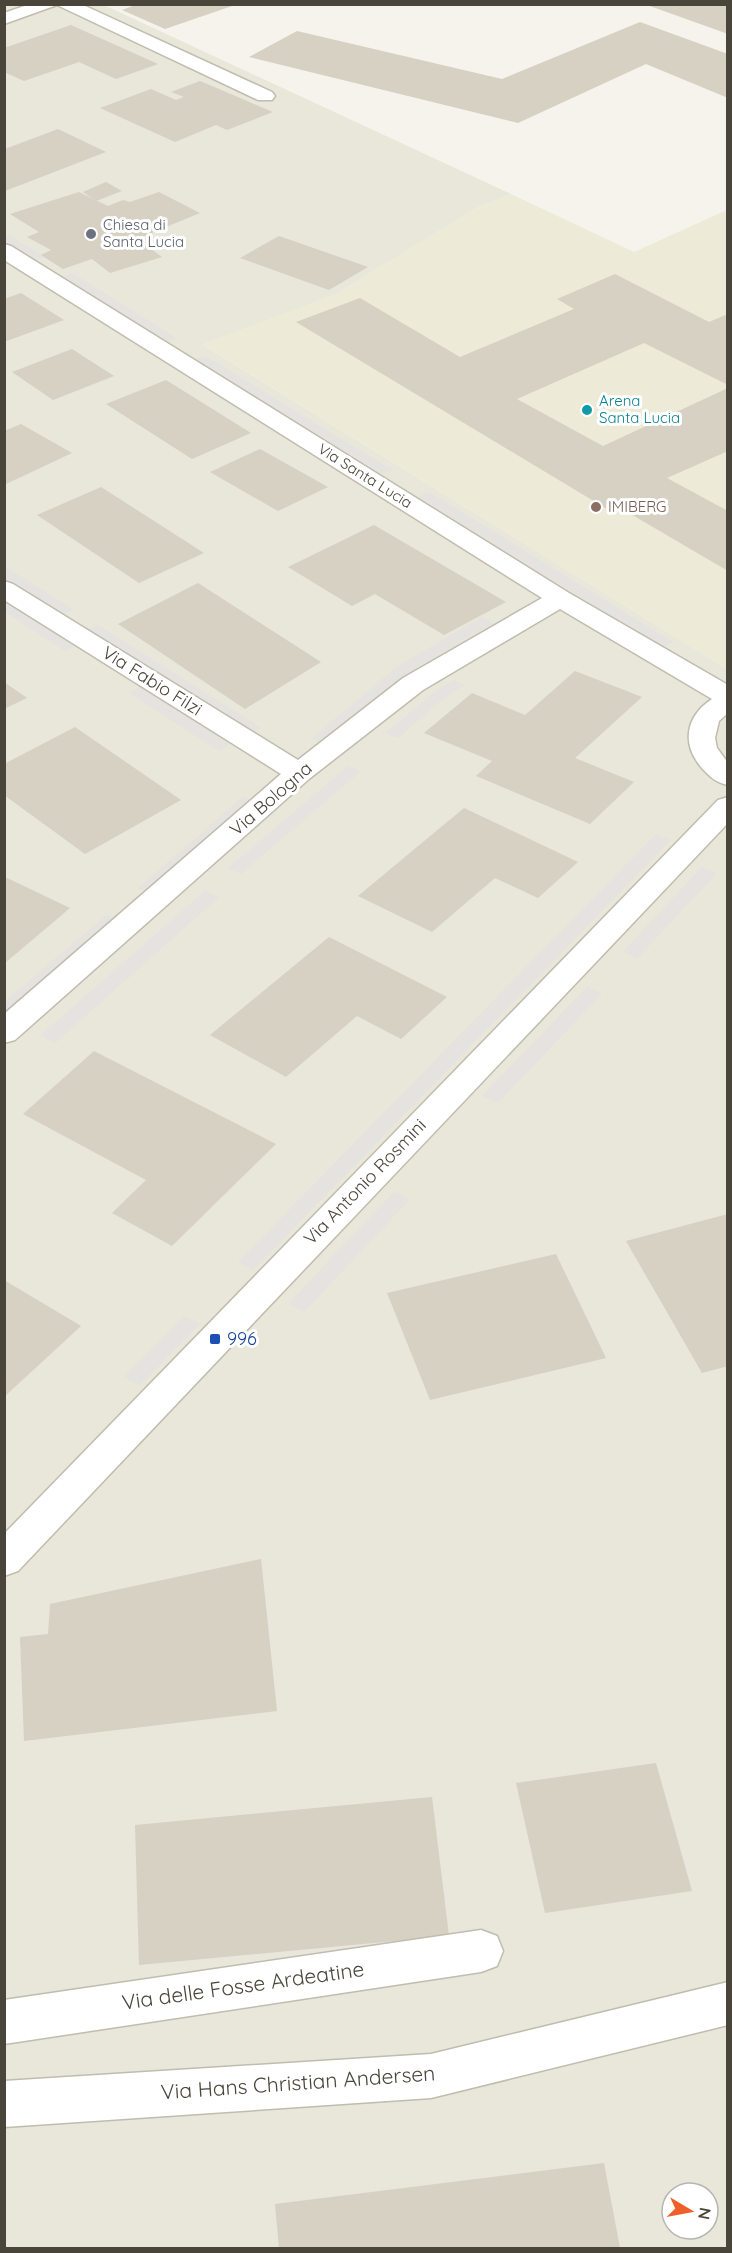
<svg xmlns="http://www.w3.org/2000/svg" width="732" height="2253" font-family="Quicksand,sans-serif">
<rect width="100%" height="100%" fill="#f5f3ec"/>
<path fill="#e9e6da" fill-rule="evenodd" d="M 107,4 L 106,6 L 511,194 L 478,207 L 336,294 L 203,345 L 727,669 L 728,2248 L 5,2248 L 4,5 ZM 672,2193 L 708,2193 L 708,2229 L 672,2229 Z"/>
<path fill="#edead7" d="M 511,194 L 634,252 L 727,210 L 727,669 L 202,344 L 336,294 L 478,207 Z"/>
<g fill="#e4e3e0">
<path d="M 9,235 L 45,257 L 36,261 L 5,242 L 4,237 Z"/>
<path d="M 72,273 L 176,338 L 166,341 L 62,277 Z"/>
<path d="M 206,356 L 392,470 L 382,474 L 195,359 Z"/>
<path d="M 429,492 L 673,642 L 662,648 L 418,497 Z"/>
<path d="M 4,566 L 73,609 L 61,615 L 5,579 Z"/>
<path d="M 4,599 L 76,645 L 65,651 L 5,612 Z"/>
<path d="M 482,617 L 493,623 L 416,668 L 325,743 L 312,738 L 398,666 Z"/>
<path d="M 98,625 L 261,728 L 249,735 L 87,631 Z"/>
<path d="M 454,680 L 464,685 L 439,702 L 398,738 L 386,733 L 437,690 Z"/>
<path d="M 140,687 L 230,744 L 219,751 L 129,693 Z"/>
<path d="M 348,766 L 361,771 L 241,874 L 228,868 Z"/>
<path d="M 243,797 L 255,803 L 150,894 L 138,888 Z"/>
<path d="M 656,834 L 671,840 L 253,1270 L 238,1262 Z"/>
<path d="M 702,867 L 717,873 L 637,958 L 623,952 Z"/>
<path d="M 205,891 L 219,897 L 55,1043 L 41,1035 Z"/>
<path d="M 107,915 L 120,920 L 5,1019 L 5,1001 Z"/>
<path d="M 588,986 L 602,994 L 498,1103 L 482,1096 Z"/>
<path d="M 394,1192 L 410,1199 L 304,1312 L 289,1303 Z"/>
<path d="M 184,1316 L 200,1324 L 140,1385 L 124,1377 Z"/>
</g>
<g fill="#d6d1c2">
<path d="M 138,4 L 235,4 L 235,5 L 165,29 L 122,10 Z"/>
<path d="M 647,5 L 728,5 L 728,34 Z"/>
<path d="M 640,22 L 728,54 L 728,98 L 646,64 L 518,123 L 249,57 L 297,31 L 502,79 Z"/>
<path d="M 71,25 L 158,64 L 116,79 L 79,62 L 24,81 L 4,72 L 4,48 Z"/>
<path d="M 200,81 L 273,112 L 227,130 L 216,125 L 175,142 L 100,108 L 151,89 L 176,100 L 184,97 L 171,92 Z"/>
<path d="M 58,129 L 106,152 L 5,191 L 5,149 Z"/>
<path d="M 106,182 L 122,191 L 96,201 L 83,192 Z"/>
<path d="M 79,192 L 108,206 L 123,200 L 130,202 L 159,192 L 200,213 L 137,239 L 162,257 L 110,273 L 92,259 L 63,269 L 41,255 L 51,250 L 27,237 L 39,232 L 10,214 Z"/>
<path d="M 279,236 L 368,267 L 329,290 L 240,258 Z"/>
<path d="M 615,274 L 709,322 L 728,314 L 728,385 L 644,343 L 517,399 L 603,446 L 728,388 L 728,451 L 667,478 L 728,511 L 728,571 L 617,506 L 607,509 L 296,322 L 360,298 L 460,357 L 574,309 L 557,299 Z"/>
<path d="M 21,293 L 64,320 L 4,342 L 4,299 Z"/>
<path d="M 72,349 L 114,376 L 53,400 L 12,372 Z"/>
<path d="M 166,380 L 251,433 L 192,459 L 106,404 Z"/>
<path d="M 21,424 L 72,453 L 4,485 L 4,431 Z"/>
<path d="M 260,449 L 328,487 L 278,511 L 210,472 Z"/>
<path d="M 101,487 L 204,553 L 139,583 L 37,515 Z"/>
<path d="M 374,525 L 506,602 L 444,635 L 375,594 L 352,606 L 288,567 Z"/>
<path d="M 198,583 L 321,662 L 245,709 L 118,624 Z"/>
<path d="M 575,671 L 642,697 L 575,758 L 634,782 L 590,824 L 476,776 L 492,761 L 424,733 L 472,693 L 525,715 Z"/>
<path d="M 4,682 L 27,698 L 4,709 Z"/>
<path d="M 75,727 L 181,800 L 85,854 L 4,795 L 4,764 Z"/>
<path d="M 464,808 L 578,862 L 538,898 L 495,878 L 432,932 L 358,896 Z"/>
<path d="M 5,877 L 70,908 L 5,963 Z"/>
<path d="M 329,937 L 447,997 L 401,1039 L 357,1016 L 286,1077 L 210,1035 Z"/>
<path d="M 94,1051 L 276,1144 L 172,1246 L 112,1213 L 146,1180 L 23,1114 Z"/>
<path d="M 728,1214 L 728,1366 L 702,1373 L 626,1241 Z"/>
<path d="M 556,1254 L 606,1358 L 430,1400 L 387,1293 Z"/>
<path d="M 4,1280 L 81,1326 L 4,1397 Z"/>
<path d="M 261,1559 L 277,1711 L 24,1741 L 20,1637 L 48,1634 L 50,1604 Z"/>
<path d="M 656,1763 L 692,1891 L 545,1913 L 516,1783 Z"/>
<path d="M 432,1797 L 449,1936 L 139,1965 L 135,1825 Z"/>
<path d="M 604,2163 L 620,2248 L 279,2248 L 275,2204 Z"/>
</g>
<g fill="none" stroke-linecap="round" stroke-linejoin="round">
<defs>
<g id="minor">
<path d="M 30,4 L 81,4 L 272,92 L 275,96 L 272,100 L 258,100 L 57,5 L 4,24 L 4,13 Z"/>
<path d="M 4,244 L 11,246 L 569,593 L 728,685 L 728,713 L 719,721 L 715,738 L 717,748 L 728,763 L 728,785 C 716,783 709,776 701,767 C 681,743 686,716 712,699 L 560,609 L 423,690 L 309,779 L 15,1040 L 4,1043 L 4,1014 L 281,774 L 4,600 L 4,581 L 13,584 L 298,760 L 403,678 L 542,598 L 4,260 Z"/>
<path d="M 728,797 L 728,823 L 18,1571 L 4,1576 L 4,1534 L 718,800 Z"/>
<path d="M 481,1930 L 497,1936 L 503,1951 L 497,1966 L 481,1972 L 4,2044 L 4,2000 Z"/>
<path d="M 728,1982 L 728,2025 L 431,2098 L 4,2127 L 4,2081 L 431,2054 Z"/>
</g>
</defs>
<use href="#minor" stroke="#c0bcae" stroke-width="3"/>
<use href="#minor" fill="#fff" fill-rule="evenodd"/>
</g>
<circle fill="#6b7280" stroke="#fff" stroke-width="2" cx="91" cy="234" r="6"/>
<circle fill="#0f9aa8" stroke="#fff" stroke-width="2" cx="587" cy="410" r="6"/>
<circle fill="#8d6e63" stroke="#fff" stroke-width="2" cx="596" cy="507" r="6"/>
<rect fill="#1a4fb4" stroke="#fff" stroke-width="2" x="209" y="1333" width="12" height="12" rx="3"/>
<g text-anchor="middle" stroke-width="6" stroke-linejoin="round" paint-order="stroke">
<g font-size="15" fill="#5b616d" stroke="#fff" text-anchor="start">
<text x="103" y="230">Chiesa di<tspan x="103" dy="17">Santa Lucia</tspan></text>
</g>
<g font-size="15" fill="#0d838f" stroke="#fff" text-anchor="start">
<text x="599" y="406">Arena<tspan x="599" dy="17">Santa Lucia</tspan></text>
</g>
<g font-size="15" fill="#49453a" stroke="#fff">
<text transform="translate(365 476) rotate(32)" y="5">Via Santa Lucia</text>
</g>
<g font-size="15" fill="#785e54" stroke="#fff" text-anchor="start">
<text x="608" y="512">IMIBERG</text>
</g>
<g font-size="18" fill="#49453a" stroke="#fff">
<text transform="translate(152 681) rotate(32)" y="6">Via Fabio Filzi</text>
<text transform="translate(271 799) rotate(-41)" y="6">Via Bologna</text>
<text transform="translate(365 1182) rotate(-46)" y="6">Via Antonio Rosmini</text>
</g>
<g font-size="18" fill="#164399" stroke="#fff" text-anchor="start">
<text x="227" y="1345">996</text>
</g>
<g font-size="21" fill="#49453a" stroke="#fff">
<text transform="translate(243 1986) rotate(-8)" y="7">Via delle Fosse Ardeatine</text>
<text transform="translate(298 2083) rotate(-4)" y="7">Via Hans Christian Andersen</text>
</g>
</g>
<rect width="732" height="2253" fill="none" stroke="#49453a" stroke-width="12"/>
<g transform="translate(690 2211) rotate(100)"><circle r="28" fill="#ffffff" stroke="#b6b5b0" stroke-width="1.5"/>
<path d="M0-4.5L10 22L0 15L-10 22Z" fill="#ef5f29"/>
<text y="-9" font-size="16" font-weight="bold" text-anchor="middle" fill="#49453a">N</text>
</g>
</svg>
